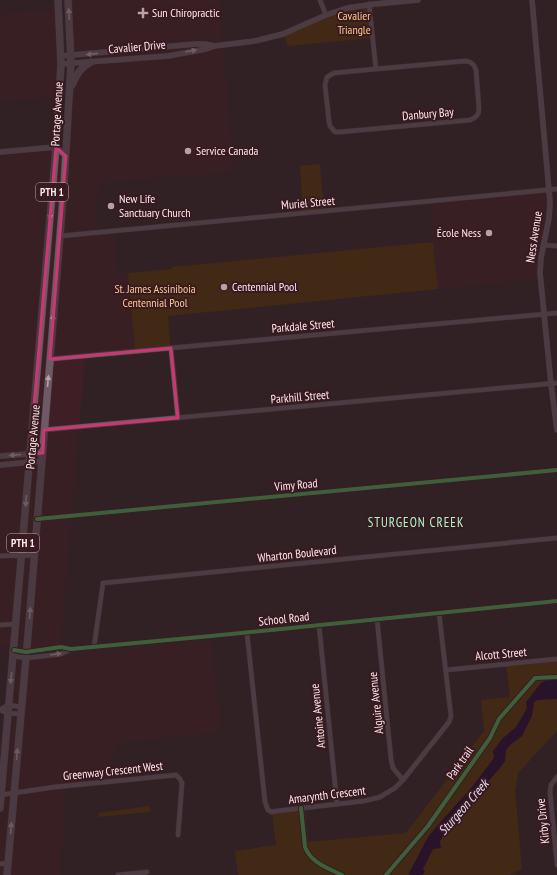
<svg xmlns="http://www.w3.org/2000/svg" width="557" height="875" font-family="'PT Sans Narrow',sans-serif">
<rect width="100%" height="100%" fill="#312124"/>
<g fill="#401e25">
<path d="M 68,0 L 219,0 L 234,172 L 99,183 L 95,232 L 113,231 L 118,274 L 128,273 L 135,351 L 85,356 L 61,647 L 71,649 L 211,636 L 221,732 L 117,743 L 116,756 L 110,756 L 108,782 L 67,786 L 62,850 L 59,851 L 61,875 L 0,875 L 0,737 L 5,737 L 14,645 L 0,645 L 0,152 L 56,147 L 66,156 L 67,141 Z"/>
<path d="M 58,9 L 59,92 L 48,98 L 0,102 L 0,16 L 5,16 L 5,13 Z"/>
<path d="M 549,190 L 550,202 L 540,279 L 438,289 L 429,201 Z"/>
</g>
<g fill="#573305">
<path d="M 369,4 L 373,38 L 288,46 L 283,34 L 337,11 Z"/>
<path d="M 320,164 L 324,211 L 303,213 L 300,166 Z"/>
<path d="M 433,242 L 438,289 L 168,316 L 171,348 L 135,351 L 128,273 L 172,269 L 172,267 Z"/>
<path d="M 557,659 L 557,731 L 518,773 L 515,791 L 522,869 L 509,875 L 238,875 L 235,851 L 276,845 L 272,812 L 305,808 L 308,842 L 406,833 L 484,731 L 481,700 L 510,697 L 506,664 Z"/>
<path d="M 150,806 L 150,812 L 98,817 L 98,813 Z"/>
</g>
<path fill="#1f0331" d="M 557,679 L 557,699 L 538,700 L 534,702 L 532,716 L 522,736 L 510,745 L 506,750 L 505,761 L 500,768 L 485,785 L 481,793 L 463,815 L 443,835 L 440,842 L 441,848 L 433,849 L 423,869 L 425,872 L 422,875 L 408,875 L 428,837 L 444,818 L 472,787 L 494,758 L 493,751 L 502,739 L 516,727 L 523,715 L 527,708 L 526,702 L 541,683 L 546,680 Z"/>
<g fill="none" stroke-linecap="round" stroke-linejoin="round">
<defs>
<g id="minor">
<path d="M 320,0 L 326,15"/>
<path d="M 369,4 L 376,69 L 465,61 C 471,61 474,64 476,70 L 479,109 C 479,115 476,118 470,120 L 340,132 L 335,132 L 330,126 L 329,121 L 325,85 L 327,77 L 334,73 L 376,69"/>
<path d="M 60,236 L 557,189"/>
<path d="M 543,245 L 557,246"/>
<path d="M 171,348 L 178,418"/>
<path d="M 50,359 L 557,313"/>
<path d="M 44,430 L 557,383"/>
<path d="M 37,519 L 557,470"/>
<path d="M 0,556 C 12,555 23,556 34,555"/>
<path d="M 377,619 L 391,759 L 393,768 L 403,780"/>
<path d="M 0,625 L 16,624"/>
<path d="M 319,625 L 337,804"/>
<path d="M 247,633 L 265,802 L 268,810 L 272,812 L 277,811 L 364,801 L 380,797 L 395,788 L 403,780 L 449,722 L 451,716 L 439,613"/>
<path d="M 94,647 L 103,583 L 557,538"/>
<path d="M 14,650 L 26,652 L 61,647 L 71,649 L 211,636 L 557,601"/>
<path d="M 13,656 L 26,658 L 53,655 L 61,654 L 71,649"/>
<path d="M 446,670 L 557,659"/>
<path d="M 0,710 L 8,705 L 21,707"/>
<path d="M 0,710 L 7,713 L 21,714"/>
<path d="M 557,777 L 551,785 L 550,792 L 557,865"/>
<path d="M 0,795 L 55,787 L 176,775 L 180,779 L 182,783 L 178,835"/>
<path d="M 0,864 L 8,863"/>
<path d="M 118,875 L 147,872"/>
</g>
<g id="tertiary">
<path d="M 532,0 L 550,202 L 549,218 L 541,258 L 540,273 L 551,384 L 557,430"/>
<path d="M 61,56 L 196,44 L 205,44 L 214,46"/>
<path d="M 61,64 L 168,56 L 206,49 L 214,46 L 255,41 L 283,34 L 326,15 L 347,8 L 375,4 L 418,0"/>
<path d="M 0,152 L 56,147 L 66,156"/>
<path d="M 0,456 L 43,453"/>
<path d="M 0,465 L 42,461"/>
</g>
<g id="trunk">
<path d="M 72,85 C 77,74 80,68 91,62"/>
<path d="M 0,808 L 56,147 L 61,64 L 58,0"/>
<path d="M 7,875 L 29,623 L 64,186 L 71,63 L 68,0"/>
</g>
</defs>
<use href="#minor" stroke="#4c3f41" stroke-width="5.5"/>
<use href="#tertiary" stroke="#4c3f41" stroke-width="6"/>
<use href="#trunk" stroke="#4c3f41" stroke-width="8"/>
<use href="#minor" stroke="#6d5c67" stroke-width="4.5"/>
<use href="#tertiary" stroke="#6d5c67" stroke-width="5.5"/>
<use href="#trunk" stroke="#6e5a66" stroke-width="7"/>
<defs>
<g id="cycleway">
<path d="M 37,519 L 557,470"/>
<path d="M 14,650 L 26,652 L 61,647 L 71,649 L 211,636 L 557,601"/>
<path d="M 301,808 L 305,847 C 311,863 328,868 342,875"/>
<path d="M 386,875 L 428,826 L 490,738 L 499,719 L 535,678 L 557,677"/>
</g>
</defs>
<use href="#cycleway" stroke="#381a21" stroke-width="6"/>
<use href="#cycleway" stroke="#51ab58" stroke-width="4"/>
</g>
<defs><path id="oneway-solid" d="M-6-.8H1V-3.2L6.5 0L1 3.2V.8H-6Z"/></defs>
<g fill="#b6a1a8">
<use href="#oneway-solid" transform="translate(69 14) rotate(-93)"/>
<use href="#oneway-solid" transform="translate(50 214) rotate(94)"/>
<use href="#oneway-solid" transform="translate(53 320) rotate(-86)"/>
<use href="#oneway-solid" transform="translate(48 381) rotate(-85)"/>
<use href="#oneway-solid" transform="translate(26 501) rotate(95)"/>
<use href="#oneway-solid" transform="translate(30 613) rotate(-85)"/>
<use href="#oneway-solid" transform="translate(11 678) rotate(96)"/>
<use href="#oneway-solid" transform="translate(17 754) rotate(-85)"/>
<use href="#oneway-solid" transform="translate(11 828) rotate(-85)"/>
</g>
<g fill="#bca9b0">
<use href="#oneway-solid" transform="translate(191 51) rotate(-10)"/>
<use href="#oneway-solid" transform="translate(92 54) rotate(174)"/>
<use href="#oneway-solid" transform="translate(15 455) rotate(175)"/>
<use href="#oneway-solid" transform="translate(56 654) rotate(-9)"/>
</g>
<path d="M0 0H557V875H0ZM 56,147 L 66,156 L 50,359 L 171,348 L 178,418 L 44,430 L 43,453 L 30,454 Z" fill="#312124" fill-opacity=".55" fill-rule="evenodd"/>
<path fill="none" stroke="#cb3771" stroke-width="3" stroke-linejoin="round" d="M 56,147 L 66,156 L 50,359 L 171,348 L 178,418 L 44,430 L 43,453 L 30,454 Z"/>
<g fill="#b6a2a5" stroke="#381a21" stroke-width="1.5">
<path d="M141 7h4v4h4v4h-4v4h-4v-4h-4v-4h4z"/>
<circle cx="188" cy="151" r="4"/>
<circle cx="111" cy="206" r="4"/>
<circle cx="489" cy="233" r="4"/>
<circle cx="224" cy="287" r="4"/>
</g>
<g text-anchor="middle" stroke-width="4" stroke-linejoin="round" paint-order="stroke">
<g fill="#381a21" stroke="#c2aaae" stroke-width="1">
<rect x="36" y="183" width="32" height="18" rx="3"/>
<rect x="7" y="534" width="32" height="18" rx="3"/>
</g>
<g font-size="11" font-weight="bold" fill="#fde8eb">
<text x="52" y="196">PTH 1</text>
<text x="23" y="547">PTH 1</text>
</g>
<g font-size="12" fill="#fde8eb" stroke="#381a21" text-anchor="start">
<text x="152" y="17">Sun Chiropractic</text>
<text x="196" y="155">Service Canada</text>
<text x="119" y="203">New Life<tspan x="119" dy="14">Sanctuary Church</tspan></text>
<text x="481" y="237" text-anchor="end">École Ness</text>
<text x="232" y="291">Centennial Pool</text>
</g>
<g font-size="12" fill="#fcc891" stroke="#381a21">
<text x="354" y="20">Cavalier<tspan x="354" dy="14">Triangle</tspan></text>
<text x="155" y="293">St. James Assiniboia<tspan x="155" dy="14">Centennial Pool</tspan></text>
</g>
<g font-size="12" fill="#fde8eb" stroke="#381a21">
<text transform="translate(137 47) rotate(-5)" y="4">Cavalier Drive</text>
<text transform="translate(57 114) rotate(-87)" y="4">Portage Avenue</text>
<text transform="translate(428 114) rotate(-5)" y="4">Danbury Bay</text>
<text transform="translate(308 203) rotate(-5)" y="4">Muriel Street</text>
<text transform="translate(534 237) rotate(-81)" y="4">Ness Avenue</text>
<text transform="translate(303 326) rotate(-5)" y="4">Parkdale Street</text>
<text transform="translate(300 397) rotate(-5)" y="4">Parkhill Street</text>
<text transform="translate(33 437) rotate(-85)" y="4">Portage Avenue</text>
<text transform="translate(296 485) rotate(-5)" y="4">Vimy Road</text>
<text transform="translate(297 554) rotate(-6)" y="4">Wharton Boulevard</text>
<text transform="translate(284 619) rotate(-6)" y="4">School Road</text>
<text transform="translate(501 654) rotate(-5)" y="4">Alcott Street</text>
<text transform="translate(376 703) rotate(-96)" y="4">Alguire Avenue</text>
<text transform="translate(318 716) rotate(-96)" y="4">Antoine Avenue</text>
<text transform="translate(460 763) rotate(-55)" y="4">Park trail</text>
<text transform="translate(113 771) rotate(-6)" y="4">Greenway Crescent West</text>
<text transform="translate(327 795) rotate(-7)" y="4">Amarynth Crescent</text>
<text transform="translate(543 821) rotate(-96)" y="4">Kirby Drive</text>
</g>
<g font-size="13" letter-spacing="1" fill="#a9f8ca" stroke="#381a21">
<text x="416" y="527">STURGEON CREEK</text>
</g>
<g font-size="13" font-style="italic" fill="#e6dbf1" stroke="#381a21">
<text transform="translate(463 807) rotate(-49)" y="5">Sturgeon Creek</text>
</g>
</g>
</svg>
